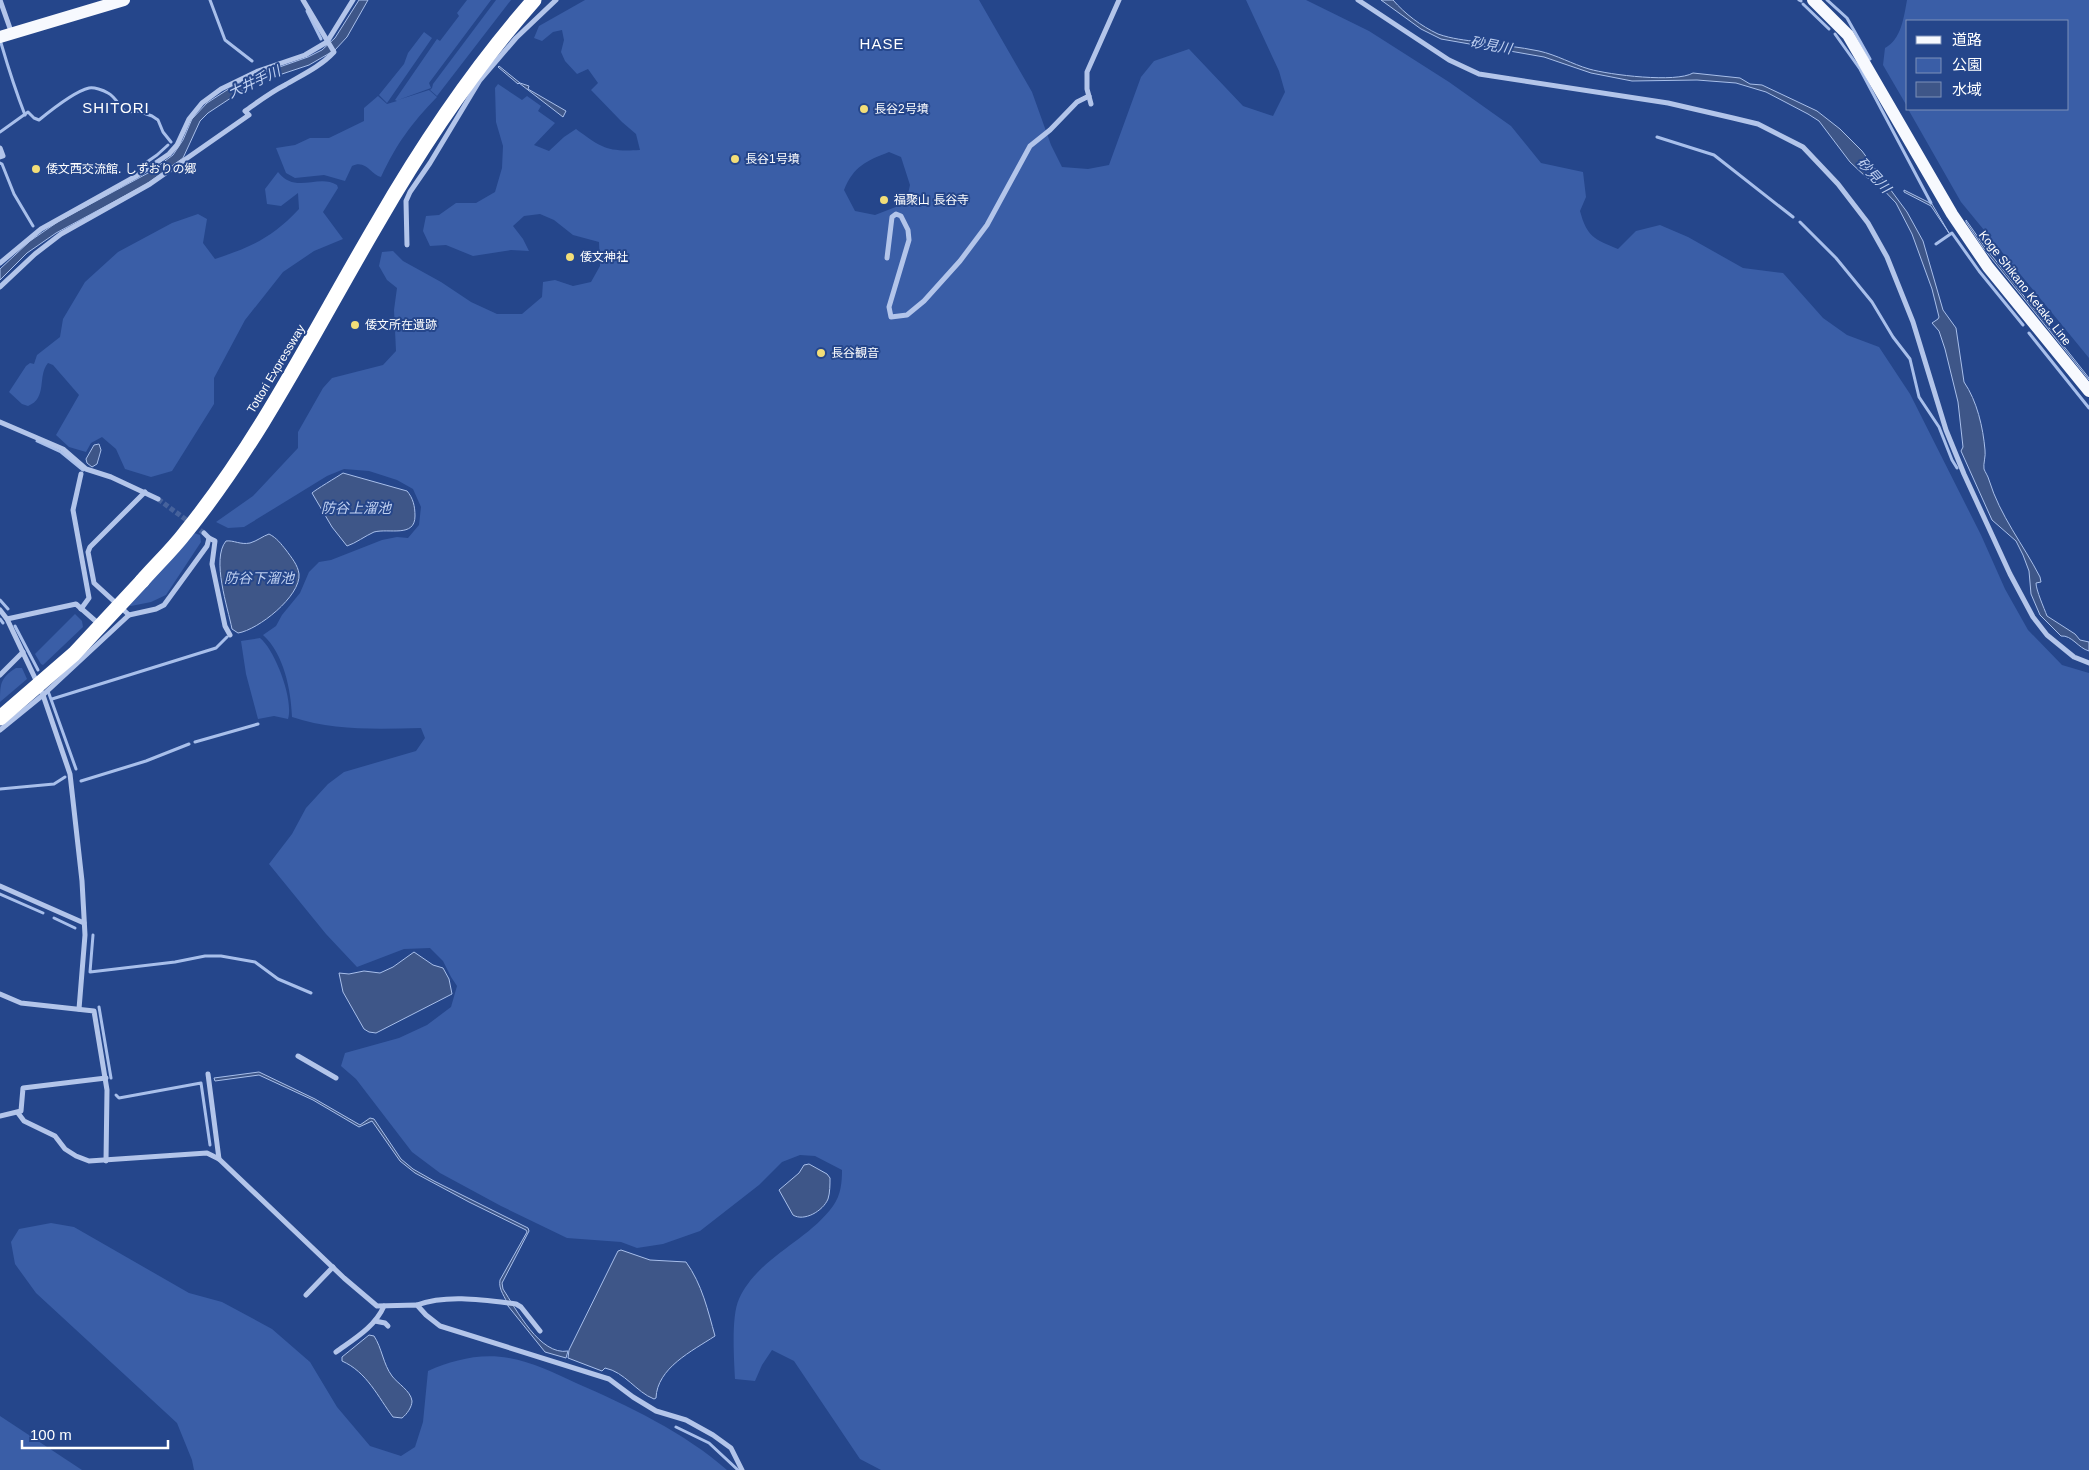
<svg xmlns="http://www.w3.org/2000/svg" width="2089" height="1470" font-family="Helvetica,'Noto Sans JP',sans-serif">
<rect width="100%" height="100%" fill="#25468b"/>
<g fill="#3a5ea7" fill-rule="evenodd">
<path d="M 467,0 L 491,0 L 429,83 L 431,88 L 398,100 L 429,90 L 437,97 C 411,124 397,143 381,177 C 371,175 366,159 352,166 L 345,181 L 324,175 L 295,178 L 286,173 L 276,148 L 295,145 L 310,138 L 329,138 L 364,121 L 364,108 L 378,96 L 387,104 L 397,101 L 395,100 L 437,39 L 440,41 L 459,16 L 457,13 Z"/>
<path d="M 496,0 L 511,0 L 437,96 L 430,90 L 432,88 L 433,84 Z"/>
<path d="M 585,0 L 979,0 L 1032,92 L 1051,145 L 1062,167 L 1088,169 L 1109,165 L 1141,77 L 1154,61 L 1189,49 L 1243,106 L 1273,116 L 1285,92 L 1279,71 L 1246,0 L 1306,0 L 1369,31 L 1449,82 L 1511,126 L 1541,163 L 1583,172 L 1586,197 L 1580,211 C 1587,237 1594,239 1618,249 L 1636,231 L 1660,225 L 1688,237 L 1743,268 L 1783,273 L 1823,318 L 1847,335 L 1879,347 L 1910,394 L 1981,535 L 2005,589 L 2028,630 L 2062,665 L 2089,673 L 2089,1470 L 881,1470 L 860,1459 L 794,1361 L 772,1350 L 762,1365 L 755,1381 L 735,1379 C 734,1359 731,1316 739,1299 C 758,1257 807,1242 833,1206 C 841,1195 842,1182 842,1170 L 815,1156 L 800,1155 L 782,1162 L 759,1185 L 700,1231 L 663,1244 L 637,1248 L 621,1242 L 567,1238 L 501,1206 L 440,1173 L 412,1152 L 356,1079 L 341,1066 L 345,1053 L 399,1038 L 427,1025 L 451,1007 L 457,986 L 451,977 L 443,961 L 430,948 L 404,949 L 357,967 L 326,934 L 269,864 L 292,834 L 306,808 L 328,784 L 344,772 L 416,751 L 425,738 L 421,728 C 377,729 334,731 292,717 C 291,690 284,654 263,635 L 276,626 L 282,615 L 300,593 L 309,572 L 319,562 L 331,560 L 382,540 L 397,537 L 408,538 L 419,525 L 421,507 L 413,489 L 397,480 L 369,471 L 344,469 L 327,476 L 244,527 L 228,528 L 216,522 L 253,496 L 298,448 L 298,432 L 323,388 L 332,378 L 383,365 L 396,351 L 394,310 L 397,288 L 387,280 L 379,266 L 382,252 L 393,251 L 403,261 L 441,282 L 471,302 L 497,314 L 522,314 L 542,297 L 543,282 L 555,280 L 573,286 L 591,282 L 600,266 L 599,242 L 573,235 L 554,220 L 540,214 L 524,216 L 513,226 L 523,239 L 529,251 L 511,250 L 473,256 L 446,245 L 430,246 L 423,231 L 426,216 L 439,215 L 456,203 L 476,203 L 495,192 L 502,168 L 503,146 L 496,122 L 495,88 L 498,84 L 522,100 L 527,96 L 541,106 L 538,111 L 555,123 L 534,145 L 549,151 L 564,137 L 576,129 C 602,148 607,152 640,150 L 636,134 L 622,122 L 591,90 L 598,83 L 588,69 L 577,74 L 565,61 L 561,52 L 564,40 L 562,30 L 553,32 L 542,41 L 534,38 L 539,26 ZM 889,152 L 901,157 L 910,185 L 906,203 L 875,215 L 855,211 L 844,190 C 854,166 866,161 889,152 Z"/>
<path d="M 1907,0 L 2089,0 L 2089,358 L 1961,202 L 1908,109 L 2068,109 L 2068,21 L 1908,21 L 1908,108 L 1883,65 L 1885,48 C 1901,40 1904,17 1907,0 Z"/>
<path d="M 424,32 L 432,38 L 387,103 L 379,95 L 404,64 L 408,53 Z"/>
<path d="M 278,172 C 296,195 318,173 337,185 L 338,188 L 323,212 L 343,239 L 314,251 L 283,272 L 245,320 L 214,378 L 214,404 L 172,471 L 151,477 L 125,469 L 116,449 L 102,437 L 91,443 L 86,452 L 69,447 L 56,435 L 79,395 L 53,365 L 48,363 C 37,376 48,398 28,406 L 22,404 L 9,392 L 26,366 L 30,363 L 34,364 L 37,355 L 60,337 L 63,319 L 85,282 L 118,252 L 172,223 L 198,214 L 207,219 L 203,243 L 215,259 C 251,247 272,238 299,209 L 298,193 L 281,206 L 267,204 L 265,189 Z"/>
<path d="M 194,533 L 200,535 L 201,542 L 166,595 L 151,602 L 131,606 L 127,604 Z"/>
<path d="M 75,614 L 82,621 L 83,627 L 43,665 L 41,664 L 35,654 Z"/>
<path d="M 260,638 C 275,650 294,700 288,719 L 274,716 L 258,719 L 246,674 L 241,641 Z"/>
<path d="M 16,668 L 22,668 L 27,679 L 0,702 C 0,684 0,678 16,668 Z"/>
<path d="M 51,1223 L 74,1227 L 189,1293 L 222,1302 L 272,1329 L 310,1362 L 337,1407 L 370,1446 L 401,1456 L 415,1447 L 423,1422 L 428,1371 C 453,1360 480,1353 509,1358 C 532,1362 555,1373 576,1383 C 627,1405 685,1433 727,1470 L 194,1470 L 192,1460 L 177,1423 L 36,1293 L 15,1264 L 11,1242 L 19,1229 Z"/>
<path d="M 0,1416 L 82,1470 L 0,1470 Z"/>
</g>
<g fill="#3e5688" stroke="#a8bfeb">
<path d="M 359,0 L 368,0 L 347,37 L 335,50 L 309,65 L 252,84 L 208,113 L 200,121 L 183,158 L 145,185 L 56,233 L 27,253 L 0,280 L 0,269 L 30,241 L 59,221 L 150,172 L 173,155 L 183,140 L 192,119 L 207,103 L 227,90 L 254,76 L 308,57 L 322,50 L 335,38 Z"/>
<path d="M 1381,0 L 1393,0 C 1405,14 1421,26 1438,34 C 1452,39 1465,40 1479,42 C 1499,45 1520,47 1539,51 C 1557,55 1572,64 1589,69 C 1610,75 1676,83 1693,73 L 1740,78 L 1750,84 L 1762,85 L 1798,102 L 1817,111 L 1840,129 L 1862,151 L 1907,212 L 1923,241 L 1943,310 L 1956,328 L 1964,382 C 1977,401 1983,427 1985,450 C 1986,456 1983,464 1984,469 C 1985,472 1988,476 1989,480 C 2000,516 2023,544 2040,577 L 2041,582 L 2036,583 C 2036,590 2044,608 2047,616 L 2075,634 L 2080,640 L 2089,642 L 2089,651 C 2078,648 2072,635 2061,636 L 2040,615 L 2031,594 L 2029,571 L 2023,555 L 2016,541 L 1992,520 L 1961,451 L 1963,447 L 1958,402 L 1945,349 L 1939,331 L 1932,323 L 1938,319 L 1939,317 L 1932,289 L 1912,234 L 1896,203 L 1877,183 L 1866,177 L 1850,162 L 1819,121 L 1808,114 L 1766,92 L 1736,83 L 1697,80 L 1632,81 L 1591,73 L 1544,57 L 1441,39 L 1421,29 Z"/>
<path d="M 499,66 L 520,83 L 529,86 L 528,89 L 566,111 L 563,117 L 519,83 L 518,84 L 498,67 Z"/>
<path d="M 1904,190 L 1932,204 L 1949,233 L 1931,206 L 1904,192 Z"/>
<path d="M 1966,220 L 1985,247 L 2089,378 L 2089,380 L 1984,249 L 1966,222 Z"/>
<path d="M 99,444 L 101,450 L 97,464 L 92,467 L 87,463 L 86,459 L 94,445 Z"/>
<path d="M 343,473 L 407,491 C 413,498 415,506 415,516 C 415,538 389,528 374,532 C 365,536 356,543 347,546 L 332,527 L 312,493 C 315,490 337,477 343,473 Z"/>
<path d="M 269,534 C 277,538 281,544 286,550 C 291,557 298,565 299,574 C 301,596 258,630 238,633 L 232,629 C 228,608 211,559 226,541 C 234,540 240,545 250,543 C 257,541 263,536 269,534 Z"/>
<path d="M 414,952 L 433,965 L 443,968 L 449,979 L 452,994 L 376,1033 L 369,1032 L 364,1029 L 343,992 L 339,973 L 349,974 L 364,971 L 380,973 L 393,967 Z"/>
<path d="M 259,1072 L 315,1099 L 360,1125 L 370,1118 L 374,1119 L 401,1159 L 413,1169 L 434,1181 L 528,1228 L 529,1231 L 502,1283 L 503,1289 C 516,1309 540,1356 568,1351 L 566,1358 L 545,1352 L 508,1306 C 506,1297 498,1290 500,1280 L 527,1232 L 526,1230 L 469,1202 L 415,1173 L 400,1161 L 372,1121 L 359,1127 L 313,1100 L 259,1075 L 215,1081 L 214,1078 Z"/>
<path d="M 809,1164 L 827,1174 L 830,1178 C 830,1184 830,1193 828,1199 C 823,1211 804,1222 793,1215 L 779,1190 L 799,1173 L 804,1165 Z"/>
<path d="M 621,1250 L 650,1260 L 686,1262 C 702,1284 708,1311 715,1336 C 692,1351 657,1368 656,1398 L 654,1399 C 636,1392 625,1372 605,1368 L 602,1371 L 568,1358 L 569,1350 L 614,1259 L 618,1251 Z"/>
<path d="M 369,1335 L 374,1336 C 382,1348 383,1364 392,1376 C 397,1383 411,1391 412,1401 C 412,1407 407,1414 402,1418 L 393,1417 C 378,1397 367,1372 342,1361 L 342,1357 Z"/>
</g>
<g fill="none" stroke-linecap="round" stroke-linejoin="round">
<g stroke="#a8bfeb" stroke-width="3">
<path d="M 210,0 L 225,40 L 252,61"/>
<path d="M 1799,0 L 1801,1"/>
<path d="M 1827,0 L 1847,18 L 1870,59"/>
<path d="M 1803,4 L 1829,29"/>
<path d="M 307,11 L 321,39"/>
<path d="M 1835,34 L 1860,69 L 1931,203"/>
<path d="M 1,43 C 8,67 16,92 25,115"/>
<path d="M 0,132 L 28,112 L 34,118 L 39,120 C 50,111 76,91 89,88 C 94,87 103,90 108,93 C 117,98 119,107 126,112 L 138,111 L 152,116 L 158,120 L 163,132 L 171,142"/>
<path d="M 1657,137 L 1714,155 L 1793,217"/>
<path d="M 0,163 L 2,164 L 14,194 L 33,226"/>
<path d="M 144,164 L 157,155 L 168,145"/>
<path d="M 1800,222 L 1836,258 L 1872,302 L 1893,337 L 1910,359 L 1919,397 L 1939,427 L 1952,460 L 1957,468"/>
<path d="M 1936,244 L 1952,233 L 1979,271 L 2023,325"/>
<path d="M 2029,333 L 2089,408"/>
<path d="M 37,441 L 61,452 L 83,470"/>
<path d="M 0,600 L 8,609"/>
<path d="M 0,619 L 3,623"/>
<path d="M 15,626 L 38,670"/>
<path d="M 48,691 L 76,769"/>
<path d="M 52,699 L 216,648 L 227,637"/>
<path d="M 195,742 L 258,724"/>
<path d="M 81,781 L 146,761 L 189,744"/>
<path d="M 0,789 L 54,784 L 65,777"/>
<path d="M 0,894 L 43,913"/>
<path d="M 54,918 L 75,928"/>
<path d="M 93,935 L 90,972 L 175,962 L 205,956 L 221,956 L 255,962 L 278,979 L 311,993"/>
<path d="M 99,1007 L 111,1078"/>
<path d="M 116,1095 L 119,1098 L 201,1083 L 210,1145"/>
<path d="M 676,1427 L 709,1443 L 738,1470"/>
</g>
<path stroke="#46629c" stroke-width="5" stroke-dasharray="5 2.5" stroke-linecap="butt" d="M 158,499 L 204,533"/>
<g stroke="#b3c5ea" stroke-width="5">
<path d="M 0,0 L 12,34"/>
<path d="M 1358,0 L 1449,60 L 1479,74 L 1668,103 L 1733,118 L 1758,124 L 1803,147 L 1838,184 L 1868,223 L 1887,257 L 1913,322 L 1946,430 L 1964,474 L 2010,574 L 2033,617 L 2047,635 L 2074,657 L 2089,663"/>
<path d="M 1091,104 L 1087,89 L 1087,72 L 1119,0"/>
<path d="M 0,148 L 3,156 L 0,157"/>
<path d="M 407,245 L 406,201 L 410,192 L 430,163 L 480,80 L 516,38 L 556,0"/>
<path d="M 887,258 L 892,217 L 896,214 L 901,216 L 908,230 L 909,240 L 889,307 L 891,317 L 907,315 L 924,301 L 960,261 L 987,225 L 1030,146 L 1050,130 L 1077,102 L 1089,96"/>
<path d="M 0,263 L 41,229 L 138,175 L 169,154 L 177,145 L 189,119 L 202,103 L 221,89 L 258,71 L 305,55 L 327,42 L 353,0"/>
<path d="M 0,287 L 35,254 L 61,234 L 150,184 L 249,115 L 245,111 C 258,102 271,92 285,85 C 302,75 320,67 334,52 L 303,0"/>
<path d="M 0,422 L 63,449 L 86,469 L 111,477 L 158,499"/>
<path d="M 209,538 L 215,541 L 212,564 L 225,626 L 230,635"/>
<path d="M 81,609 L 89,598 L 73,510 L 81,474"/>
<path d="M 0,610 L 7,619 L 43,695 L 70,774 L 82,881 L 85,935 L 79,1009"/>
<path d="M 129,615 L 94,583 L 88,552 L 90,547 L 145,492"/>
<path d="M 7,619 L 76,604 L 100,625"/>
<path d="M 0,675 L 23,652"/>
<path d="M 0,730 L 43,695 L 129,615 L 156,609 L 164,605 L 207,546 L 209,538 L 204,533"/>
<path d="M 0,886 L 84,923"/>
<path d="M 0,994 L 21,1003 L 94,1011 L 107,1090 L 106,1161"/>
<path d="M 298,1056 L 336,1078"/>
<path d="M 208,1074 L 219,1159"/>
<path d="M 18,1113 L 24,1121 L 55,1136 L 65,1149 L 76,1156 L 89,1161 L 207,1153 L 219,1159 L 344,1278 L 377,1306 L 417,1305 L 426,1315 L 440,1326 L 609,1379 L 633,1397 L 656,1411 L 686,1420 L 713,1435 L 731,1448 L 742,1470"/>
<path d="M 0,1116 L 21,1111 L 23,1088 L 106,1078"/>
<path d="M 306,1295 L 333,1267"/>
<path d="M 417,1305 C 447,1294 484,1300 516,1304 L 521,1307 L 540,1331"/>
<path d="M 375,1321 L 385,1323 L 388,1326"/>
<path d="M 336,1352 C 354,1339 375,1327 384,1306"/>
</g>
<g stroke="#f7f9fe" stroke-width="12">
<path d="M 1813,0 L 1848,35 L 1952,214 L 1988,267 L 2089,391"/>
<path d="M 0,37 L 124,0"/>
</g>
<path stroke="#fff" stroke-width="15" d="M 142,581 C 156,565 172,550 185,533 C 262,438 316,327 378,222 C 423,144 474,68 534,0"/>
<path stroke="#fff" stroke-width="15" d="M 0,718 L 74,654 L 142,581"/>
</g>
<g fill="#f3de78" stroke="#25468b" stroke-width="2">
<circle cx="864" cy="109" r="5"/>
<circle cx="735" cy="159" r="5"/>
<circle cx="36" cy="169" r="5"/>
<circle cx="884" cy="200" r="5"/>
<circle cx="570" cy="257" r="5"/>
<circle cx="355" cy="325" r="5"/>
<circle cx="821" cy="353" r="5"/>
</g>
<g text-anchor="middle" stroke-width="4" stroke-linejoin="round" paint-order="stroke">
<g font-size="12" fill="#fff" stroke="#25468b" text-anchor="start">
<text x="874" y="113">長谷2号墳</text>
<text x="745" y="163">長谷1号墳</text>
<text x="46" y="173">倭文西交流館. しずおりの郷</text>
<text x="894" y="204">福聚山 長谷寺</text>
<text x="580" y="261">倭文神社</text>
<text x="365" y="329">倭文所在遺跡</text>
<text x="831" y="357">長谷観音</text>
</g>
<g font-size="12" fill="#fff" stroke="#25468b">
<text transform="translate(2025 288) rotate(52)" y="4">Koge Shikano Ketaka Line</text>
<text transform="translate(276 369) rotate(-59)" y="4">Tottori Expressway</text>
</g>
<g font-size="14" font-style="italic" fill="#bfd0f1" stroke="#25468b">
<text transform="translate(1491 45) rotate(10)" y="5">砂見川</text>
<text transform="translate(254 82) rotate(-25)" y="5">大井手川</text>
<text transform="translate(1874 175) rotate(48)" y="5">砂見川</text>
<text x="356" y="513">防谷上溜池</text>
<text x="259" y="583">防谷下溜池</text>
</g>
<g font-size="15" letter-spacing="1" fill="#fff" stroke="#25468b">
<text x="882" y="49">HASE</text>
<text x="116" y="113">SHITORI</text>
</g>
</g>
<rect x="1906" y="20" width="162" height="90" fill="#25468b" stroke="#7c90b9"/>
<rect x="1916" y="36" width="25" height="8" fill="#f7f9fe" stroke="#7c90b9"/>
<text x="1952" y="45" font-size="15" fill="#ffffff">道路</text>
<rect x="1916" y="58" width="25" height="15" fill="#3a5ea7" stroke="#7c90b9"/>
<text x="1952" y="70" font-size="15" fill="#ffffff">公園</text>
<rect x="1916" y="82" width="25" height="15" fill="#3e5688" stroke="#7c90b9"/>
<text x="1952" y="95" font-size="15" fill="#ffffff">水域</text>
<path d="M22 1440v8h146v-8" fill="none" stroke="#ffffff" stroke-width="2.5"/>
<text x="30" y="1440" font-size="15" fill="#ffffff" stroke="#25468b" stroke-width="4" paint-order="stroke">100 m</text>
</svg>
